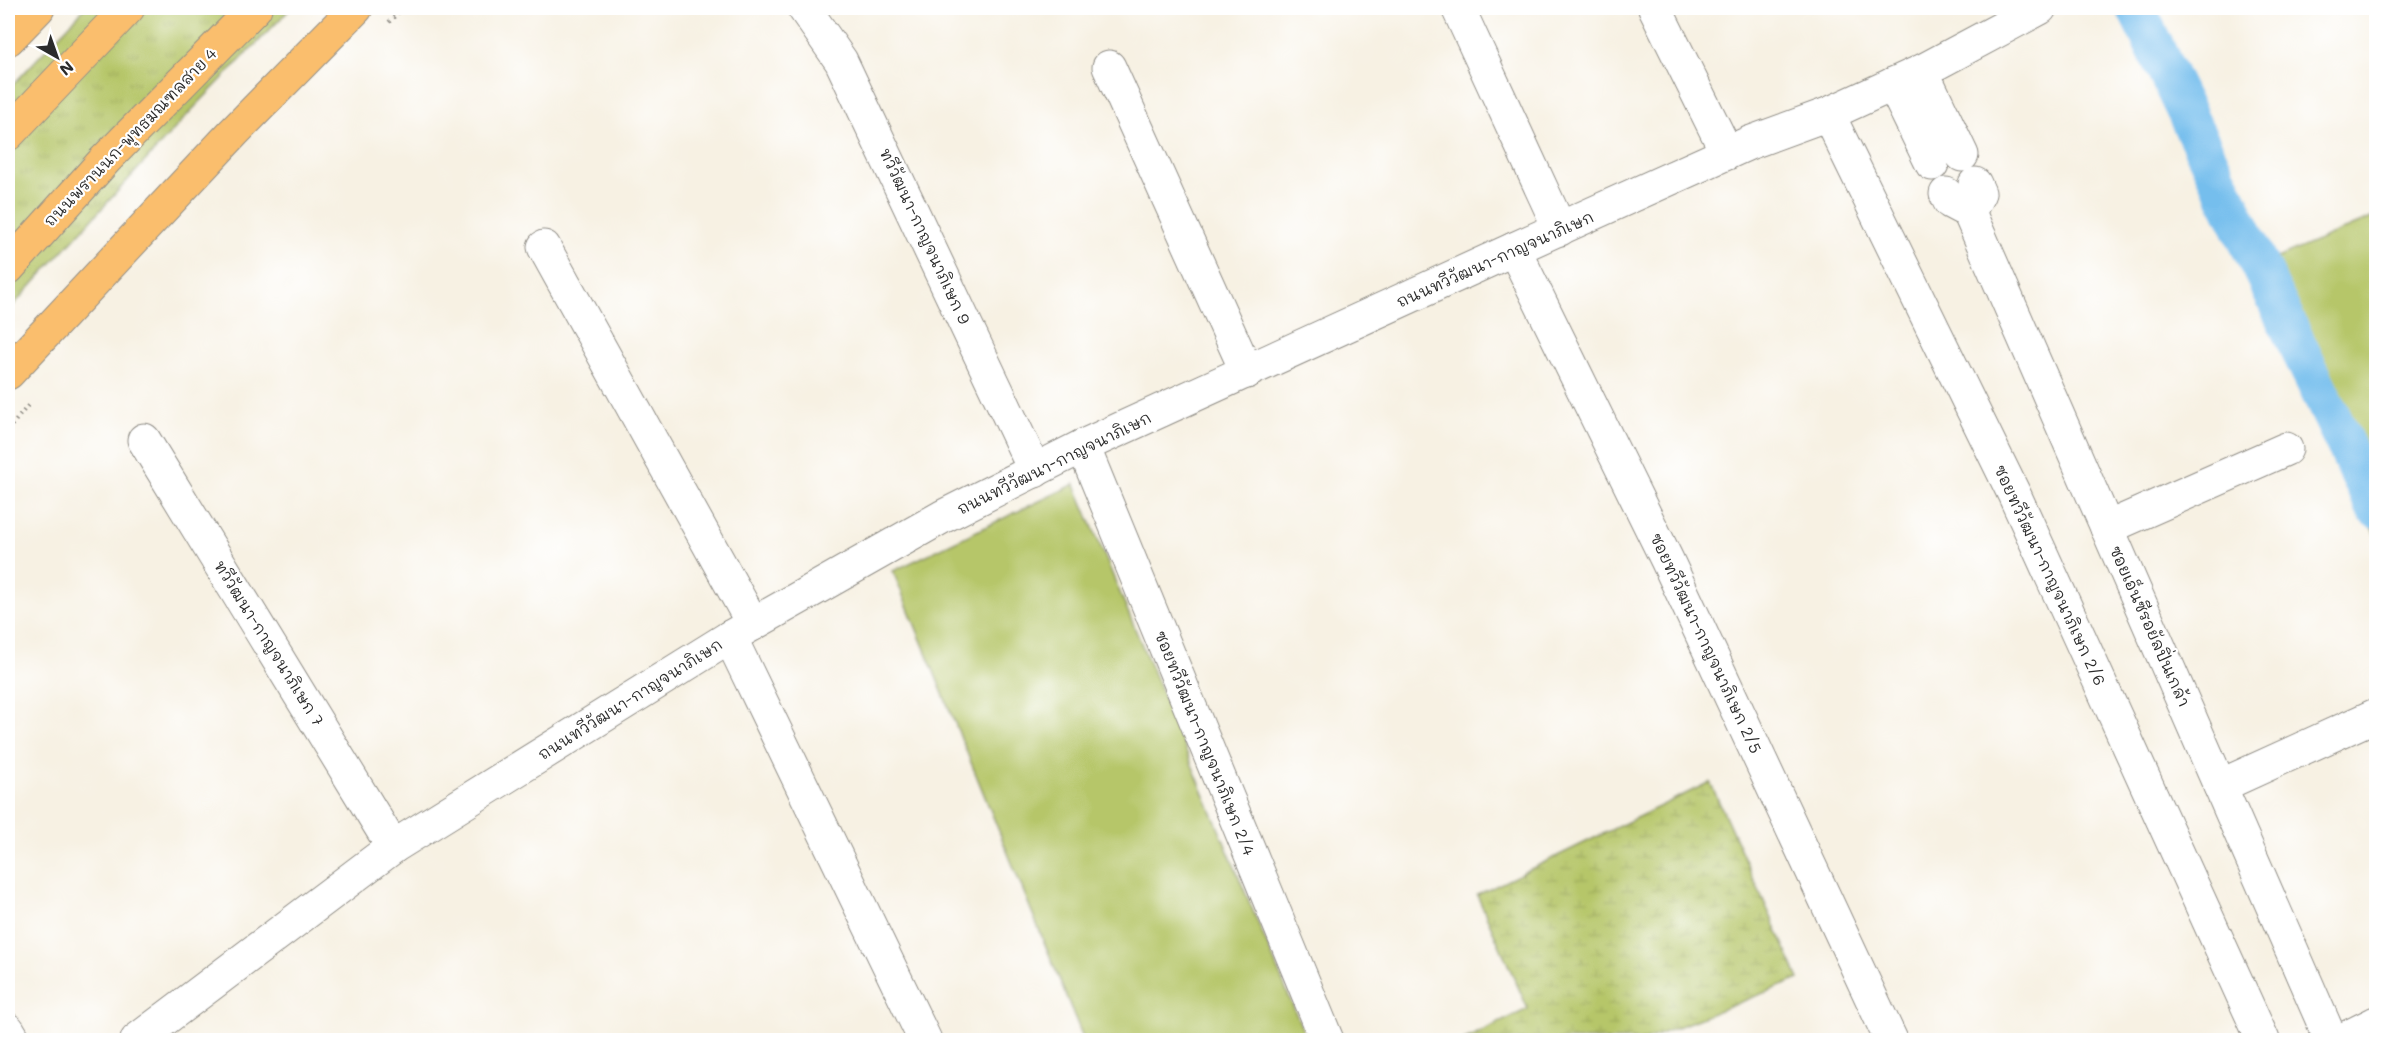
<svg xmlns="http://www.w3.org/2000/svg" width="2384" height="1048" font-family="Mali,'Playpen Sans Thai',sans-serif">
<defs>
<pattern id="wetland-marsh" width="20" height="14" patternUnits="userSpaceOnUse" patternTransform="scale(1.5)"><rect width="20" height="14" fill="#b6c669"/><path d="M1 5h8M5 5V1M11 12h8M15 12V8" fill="none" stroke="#9daa5b"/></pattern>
<pattern id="park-tufts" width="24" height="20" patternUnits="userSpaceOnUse" patternTransform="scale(1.5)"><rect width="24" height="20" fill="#b6c669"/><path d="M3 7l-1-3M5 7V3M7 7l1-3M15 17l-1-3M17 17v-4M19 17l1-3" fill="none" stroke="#9daa5b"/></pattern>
</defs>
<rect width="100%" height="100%" fill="#fff"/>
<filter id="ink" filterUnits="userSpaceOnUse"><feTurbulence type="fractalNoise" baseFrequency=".0167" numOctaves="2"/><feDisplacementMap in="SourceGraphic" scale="12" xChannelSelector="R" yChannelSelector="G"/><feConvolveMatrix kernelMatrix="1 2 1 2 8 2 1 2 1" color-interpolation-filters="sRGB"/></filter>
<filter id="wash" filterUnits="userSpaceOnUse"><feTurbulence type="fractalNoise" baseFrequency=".008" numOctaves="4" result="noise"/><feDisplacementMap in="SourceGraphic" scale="24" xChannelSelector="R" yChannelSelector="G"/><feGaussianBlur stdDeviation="1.35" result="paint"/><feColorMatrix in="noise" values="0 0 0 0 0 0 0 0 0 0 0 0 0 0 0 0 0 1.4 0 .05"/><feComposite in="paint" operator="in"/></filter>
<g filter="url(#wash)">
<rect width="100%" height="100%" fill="#f7f1e3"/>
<g fill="#b6c669" stroke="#70784a" stroke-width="1.5">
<path d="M 2376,216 L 2376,535 L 2249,270 Z"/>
<path d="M 1075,484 L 1075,485 L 1307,1040 L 1084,1040 L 893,571 Z"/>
</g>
<path fill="url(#wetland-marsh)" stroke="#70784a" stroke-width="1.5" d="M 1710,782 L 1799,979 L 1645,1040 L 1463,1040 L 1528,1009 L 1477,895 Z"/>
<path fill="url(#park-tufts)" stroke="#70784a" stroke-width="1.5" d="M 85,8 L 291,8 L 191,111 L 8,311 L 8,90 Z"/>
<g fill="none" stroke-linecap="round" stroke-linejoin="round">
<path stroke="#75beed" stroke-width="39" d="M 2136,8 L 2376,509"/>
</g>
</g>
<g filter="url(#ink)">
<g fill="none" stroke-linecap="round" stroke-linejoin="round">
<defs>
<g id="minor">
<path d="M 804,8 L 841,61 L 1035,471"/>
<path d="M 1458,8 L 1560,229"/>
<path d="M 1655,8 L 1727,153"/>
<path d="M 1109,67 L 1247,372"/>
<path d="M 1922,71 L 1962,155"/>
<path d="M 1893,84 L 1932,164"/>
<path d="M 1828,114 L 2014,494 L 2263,1040"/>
<path d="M 1946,194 L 1950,202 L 1969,212 L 2331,1040"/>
<path d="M 1969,212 L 1979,193 L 1975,184"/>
<path d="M 544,247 L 753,624"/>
<path d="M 1514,249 L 1667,560 L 1891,1040"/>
<path d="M 144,440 L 393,847"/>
<path d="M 1083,446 L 1327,1040"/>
<path d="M 2107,528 L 2286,449"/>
<path d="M 730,637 L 925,1040"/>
<path d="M 2220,786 L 2376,715"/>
<path d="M 8,1030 L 14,1040"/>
<path d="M 137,1040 L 393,847 L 730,637 L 942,517 L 1083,446 L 1514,249 L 1749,143 L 1828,114 L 1922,71 L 2040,8"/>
<path d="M 2342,1040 L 2376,1023"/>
</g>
<g id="major">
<path d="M 8,39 L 38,8"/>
<path d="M 8,134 L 128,8"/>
<path d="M 8,268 L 105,160 L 255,8"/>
<path d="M 8,373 L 234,132 L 356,8"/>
</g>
</defs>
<use href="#minor" stroke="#918e87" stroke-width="35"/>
<use href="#major" stroke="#918e87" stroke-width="35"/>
<g stroke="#918e87" stroke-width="4" stroke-dasharray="1.5 4.5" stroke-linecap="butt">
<path d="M 389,22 L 403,8"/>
<path d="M 8,430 L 30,403"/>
</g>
<use href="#minor" stroke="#fff" stroke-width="33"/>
<use href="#major" stroke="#fabe6d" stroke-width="33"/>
</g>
</g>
<g text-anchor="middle" stroke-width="4.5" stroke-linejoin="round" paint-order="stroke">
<g font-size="16" fill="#2b2b2b" stroke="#fff">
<text transform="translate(130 137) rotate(-46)" y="6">ถนนพรานนก-พุทธมณฑลสาย 4</text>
<text transform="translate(925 236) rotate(65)" y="6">ทวีวัฒนา-กาญจนาภิเษก 9</text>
<text transform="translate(1495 259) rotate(-24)" y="6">ถนนทวีวัฒนา-กาญจนาภิเษก</text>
<text transform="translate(1054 463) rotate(-26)" y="6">ถนนทวีวัฒนา-กาญจนาภิเษก</text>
<text transform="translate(2050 575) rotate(65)" y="6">ซอยทวีวัฒนา-กาญจนาภิเษก 2/6</text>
<text transform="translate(2150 626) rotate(66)" y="6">ซอยเอ็นซีรอยัลปิ่นเกล้า</text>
<text transform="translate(269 643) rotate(58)" y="6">ทวีวัฒนา-กาญจนาภิเษก 7</text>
<text transform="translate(1706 643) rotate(65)" y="6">ซอยทวีวัฒนา-กาญจนาภิเษก 2/5</text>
<text transform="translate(630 699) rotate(-32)" y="6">ถนนทวีวัฒนา-กาญจนาภิเษก</text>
<text transform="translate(1205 743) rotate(68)" y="6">ซอยทวีวัฒนา-กาญจนาภิเษก 2/4</text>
</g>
</g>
<rect width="2384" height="1048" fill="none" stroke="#fff" stroke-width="30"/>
<g transform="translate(57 57) rotate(140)" stroke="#ffffff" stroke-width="4.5" paint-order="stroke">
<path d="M0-4.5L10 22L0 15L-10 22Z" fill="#2b2b2b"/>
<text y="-9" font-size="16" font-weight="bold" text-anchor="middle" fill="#2b2b2b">N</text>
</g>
</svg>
